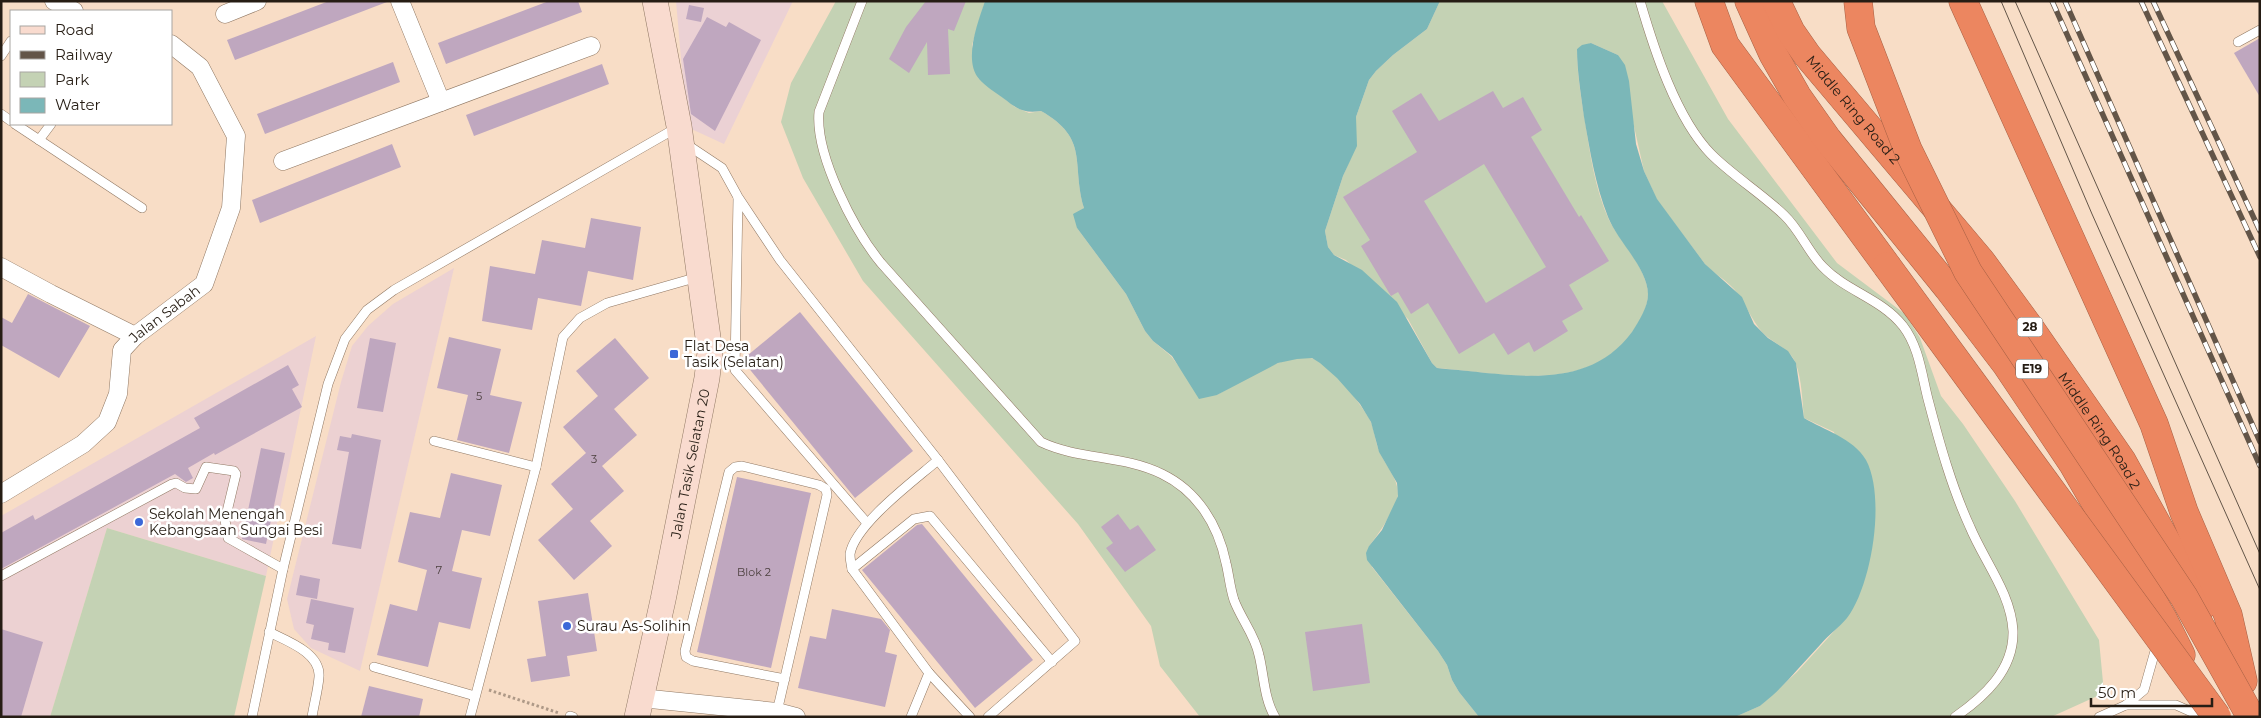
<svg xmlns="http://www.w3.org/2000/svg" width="2261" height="718" font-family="Montserrat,sans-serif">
<rect width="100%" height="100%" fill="#f8ddc6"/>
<path fill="#ebd1d4" d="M 676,1 L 793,1 L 724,144 L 687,127 Z"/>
<g fill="#ecd1d2">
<path d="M 454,268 L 360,671 L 311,648 L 294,629 L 287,599 L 341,382 L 352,346 L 368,326 L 393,304 Z"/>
<path d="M 316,336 L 266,576 L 107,528 L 50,717 L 1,717 L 1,516 Z"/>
</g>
<g fill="#c4d2b4">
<path d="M 836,1 L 985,1 L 972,45 L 978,78 L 1015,107 L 1029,113 L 1041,111 C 1090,139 1071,163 1084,208 L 1080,211 L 1077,228 L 1126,294 L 1145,331 L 1153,341 L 1171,356 L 1180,368 L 1217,395 C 1241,382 1281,354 1311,358 C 1328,361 1362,405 1370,420 C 1375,430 1375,443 1380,453 C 1386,466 1398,478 1398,494 C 1398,505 1377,537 1369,546 L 1372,567 L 1438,651 L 1447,665 L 1452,680 L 1459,692 L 1479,717 L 1200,717 L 1160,666 L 1151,626 L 1078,524 L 863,281 L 803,178 L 781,122 L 791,83 Z"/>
<path d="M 1440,1 L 1662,1 L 1728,119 L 1837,263 L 1905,314 L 1920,338 L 1941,396 L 1963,424 L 2015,501 L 2099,640 L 2104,693 L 2051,717 L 1735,717 L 1760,706 L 1797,672 L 1847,617 L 1865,577 L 1834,432 L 1804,418 C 1802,400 1802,381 1796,364 C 1791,349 1774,344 1763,333 C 1751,320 1746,303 1734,289 C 1725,279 1713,273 1705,264 L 1657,200 L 1644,171 L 1618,55 L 1591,43 L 1577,49 C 1577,73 1581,97 1585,121 C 1590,154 1595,189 1609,220 C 1621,243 1645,266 1648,292 C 1649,307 1639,323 1631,334 C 1586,395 1502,373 1437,368 L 1432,363 L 1408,319 L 1346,260 L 1334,255 L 1328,247 L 1325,231 L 1343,176 L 1356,146 L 1356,117 L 1369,80 L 1376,71 L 1393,55 L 1427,29 Z"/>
<path d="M 107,528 L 266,576 L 234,717 L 50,717 Z"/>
</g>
<path fill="#7bb7b8" d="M 985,1 L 1440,1 L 1427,29 L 1393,55 L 1376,71 L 1369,80 L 1356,117 L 1357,146 L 1343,176 L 1325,231 L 1328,247 L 1334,255 L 1362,270 L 1397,302 L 1432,363 L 1437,368 L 1446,369 C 1511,374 1587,393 1632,332 C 1639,321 1648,307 1648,294 C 1647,267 1618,242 1608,217 C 1595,184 1590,151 1584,117 C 1581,94 1577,72 1577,49 L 1582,45 L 1591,43 L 1618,55 L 1625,65 L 1629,81 L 1636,144 L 1644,171 L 1657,199 L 1705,264 L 1742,297 L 1754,324 L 1768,338 L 1788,351 L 1796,363 L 1804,418 C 1824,430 1853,438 1866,460 C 1886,497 1872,585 1847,618 C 1839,628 1828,635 1820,645 C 1804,662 1790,679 1773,695 L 1760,706 L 1735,717 L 1479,717 L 1459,692 L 1452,680 L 1447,665 L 1438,651 L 1367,560 L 1366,553 L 1369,546 L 1382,530 L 1398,496 L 1397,483 L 1379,452 L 1371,422 L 1360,404 L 1337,378 L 1320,363 L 1312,358 L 1297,359 L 1278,363 L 1217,395 L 1199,399 L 1172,356 L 1153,341 L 1145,331 L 1126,294 L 1077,228 L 1073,214 L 1084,208 C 1071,163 1090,139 1041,111 C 1023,114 1016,108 1003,98 C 995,92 985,86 979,79 C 963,60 978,22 985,1 Z"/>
<g fill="#bfa7bf" fill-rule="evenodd">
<path d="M 329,1 L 387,2 L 235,60 L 227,40 Z"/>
<path d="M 549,1 L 578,1 L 582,12 L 446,64 L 438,43 Z"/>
<path d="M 926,1 L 966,1 L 954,31 L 948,29 L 950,74 L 928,75 L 927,42 L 909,73 L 889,59 L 906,27 Z"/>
<path d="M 689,5 L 704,8 L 701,22 L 686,19 Z"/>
<path d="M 707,17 L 726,27 L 729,22 L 761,40 L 715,131 L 691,114 L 683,59 Z"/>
<path d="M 2260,38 L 2260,97 L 2234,53 Z"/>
<path d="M 393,62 L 400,82 L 265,134 L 257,114 Z"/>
<path d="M 602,64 L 609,84 L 474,136 L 466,115 Z"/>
<path d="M 1493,91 L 1503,108 L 1523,97 L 1542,130 L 1531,137 L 1579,217 L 1581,215 L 1609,261 L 1569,285 L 1583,309 L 1562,321 L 1568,331 L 1534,352 L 1529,342 L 1508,355 L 1494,333 L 1459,354 L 1428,303 L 1411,314 L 1398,292 L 1391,296 L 1361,246 L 1370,240 L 1343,197 L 1417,152 L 1392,111 L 1421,93 L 1439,121 ZM 1484,164 L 1546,267 L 1486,303 L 1424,201 Z"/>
<path d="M 392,144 L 401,167 L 260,223 L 252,200 Z"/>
<path d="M 591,218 L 641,227 L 633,280 L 588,271 L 581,306 L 538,298 L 532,330 L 482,321 L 490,266 L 535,274 L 542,240 L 585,248 Z"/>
<path d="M 28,294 L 90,326 L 59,378 L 1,345 L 1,317 L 12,323 Z"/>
<path d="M 800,312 L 913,451 L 855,498 L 742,360 Z"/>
<path d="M 449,337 L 501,349 L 490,395 L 522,402 L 509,453 L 457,440 L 468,395 L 437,388 Z"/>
<path d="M 370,338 L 396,343 L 383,412 L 357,408 Z"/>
<path d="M 615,338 L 649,378 L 614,409 L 637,435 L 602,466 L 624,491 L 590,521 L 612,546 L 574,580 L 538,540 L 573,509 L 551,484 L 586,453 L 563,427 L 598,396 L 576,371 Z"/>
<path d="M 288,365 L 299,385 L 292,389 L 302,407 L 215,455 L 214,453 L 188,468 L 193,478 L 186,482 L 175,474 L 1,569 L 1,533 L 33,515 L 35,520 L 200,428 L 194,418 Z"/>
<path d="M 352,434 L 381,440 L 361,549 L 332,544 L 349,452 L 337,450 L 340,436 L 351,438 Z"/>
<path d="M 261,448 L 285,453 L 266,544 L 242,539 Z"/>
<path d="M 451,473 L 502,485 L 490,536 L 462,530 L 452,571 L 482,578 L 470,629 L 439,622 L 428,667 L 377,655 L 390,604 L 417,611 L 427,570 L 398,562 L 410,512 L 440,518 Z"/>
<path d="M 737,477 L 811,493 L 771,668 L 697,652 Z"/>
<path d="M 1118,514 L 1130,530 L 1138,525 L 1156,550 L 1125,572 L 1106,548 L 1113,543 L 1101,527 Z"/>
<path d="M 922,524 L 1033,660 L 975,708 L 862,570 L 917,525 Z"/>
<path d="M 300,575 L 320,579 L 317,599 L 296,595 Z"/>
<path d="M 588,593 L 597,651 L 567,656 L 570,676 L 531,682 L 527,659 L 546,656 L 538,601 Z"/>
<path d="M 311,599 L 354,608 L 345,653 L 328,650 L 329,643 L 311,639 L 314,625 L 306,623 Z"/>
<path d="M 832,609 L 881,619 L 890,630 L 885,652 L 897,655 L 885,707 L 798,688 L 810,636 L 826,639 Z"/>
<path d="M 1362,624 L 1370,683 L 1313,691 L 1305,632 Z"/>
<path d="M 1,629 L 43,642 L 21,717 L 1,717 Z"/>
<path d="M 369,686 L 423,699 L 419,717 L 361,717 Z"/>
</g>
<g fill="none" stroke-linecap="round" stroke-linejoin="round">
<defs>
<g id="lane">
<path d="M 862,1 L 819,112 C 815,155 854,230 881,263 L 1041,442 C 1079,460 1124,455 1162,474 C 1197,491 1218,524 1226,563 C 1229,575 1230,588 1234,600 C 1241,619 1255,635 1259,655 C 1264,675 1264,699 1275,717"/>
<path d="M 1640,1 C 1654,49 1676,118 1711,154 C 1733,176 1761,193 1784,215 C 1800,230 1808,252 1823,267 C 1846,291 1882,299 1903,326 C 1920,348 1922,378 1929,403 C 1940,445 1952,488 1970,527 C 1984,561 2011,593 2013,631 C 2014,670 1984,697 1955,717"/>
<path d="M 2238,42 L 2260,30"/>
<path d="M 1,56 L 11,41"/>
<path d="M 1,114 L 11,121"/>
<path d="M 15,124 L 142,208"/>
<path d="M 39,140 L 51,124"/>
<path d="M 686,144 L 722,168 L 738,197 L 780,260 L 938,460 L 1075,641 L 988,717"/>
<path d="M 738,198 L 735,370 L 867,523"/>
<path d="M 434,441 L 536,467"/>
<path d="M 938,460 C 915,480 855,524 850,554 C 850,558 851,564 852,569 L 929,673 L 970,717"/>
<path d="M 852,569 L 914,519 L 930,516 L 1052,662"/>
<path d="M 1,576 L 172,484 L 176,483 L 185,488 L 196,489 L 206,467 L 234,471 L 236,474 L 225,520 L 228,538 L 283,569"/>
<path d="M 269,632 C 287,641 321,653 319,677 C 318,690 314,704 312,717"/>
<path d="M 374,667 L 475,696"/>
<path d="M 2126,705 L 2176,705 L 2203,717"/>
<path d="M 777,712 L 827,495 L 826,489 L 819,485 L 742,466 L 735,467 L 729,472 L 685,651 L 686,657 L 693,661 L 785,679"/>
<path d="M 570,716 L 573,717"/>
<path d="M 252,717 L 283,569 L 328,384 L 345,339 L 367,310 L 394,290 L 678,127"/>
<path d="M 470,717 L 536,467 L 563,337 L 580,318 L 607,303 L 698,277"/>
<path d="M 911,717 L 929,673"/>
<path d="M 2099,717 L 2126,705 L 2144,690 L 2157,644"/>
</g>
<g id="street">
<path d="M 54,1 L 74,11"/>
<path d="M 400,1 L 441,102"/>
<path d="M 225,14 L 257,1"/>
<path d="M 283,161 L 591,46"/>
<path d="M 1,267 L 51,294 L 135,336"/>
<path id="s1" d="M 1,494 L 83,444 L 107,422 L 118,394 L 122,350 L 135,336 L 204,284 L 231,208 L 236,136 L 200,67 L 171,44"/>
<path d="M 641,698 L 777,712 L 796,717"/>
</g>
<g id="secondary">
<path id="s2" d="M 637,717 L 663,600 L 707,378 L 710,352 L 679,126 L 655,1"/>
</g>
<g id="highway">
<path d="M 1709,1 L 1725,45 L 1887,266"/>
<path d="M 1749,1 L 1773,54 L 1797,96 L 1828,140 L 1948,288 L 2006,364 L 2073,464 L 2163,619 L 2181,655"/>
<path id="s3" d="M 1776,1 L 1791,32 L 1807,55 L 1981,261 L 2030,328 L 2122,461 L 2202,606"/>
<path d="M 1963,1 L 2154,424 L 2184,512 L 2228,615 L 2243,681"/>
</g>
</defs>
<use href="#lane" stroke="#907863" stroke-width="10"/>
<use href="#street" stroke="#907863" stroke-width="19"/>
<use href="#secondary" stroke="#907863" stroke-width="26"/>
<use href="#highway" stroke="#a76145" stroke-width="29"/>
<path stroke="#ae9987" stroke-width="3" stroke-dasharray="2.5 2.5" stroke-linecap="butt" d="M 489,690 L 559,713"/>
<use href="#lane" stroke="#fff" stroke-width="9"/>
<use href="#street" stroke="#fff" stroke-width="18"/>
<use href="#secondary" stroke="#f9dbcf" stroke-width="25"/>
<use href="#highway" stroke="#ec8660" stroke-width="28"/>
<g stroke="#635548" stroke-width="1">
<path d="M 2001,1 L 2092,214 L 2260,590"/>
<path d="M 2015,1 L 2260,554"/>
</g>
<defs>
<g id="rail">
<path d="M 2052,1 L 2260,466"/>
<path d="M 2065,1 L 2260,442"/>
<path d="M 2141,1 L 2260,257"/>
<path d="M 2153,1 L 2260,231"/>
</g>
</defs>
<use href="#rail" stroke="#635548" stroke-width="5.5"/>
<use href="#rail" stroke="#fff" stroke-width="4" stroke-dasharray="11" stroke-linecap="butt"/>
<defs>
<g id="highway-bridge">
<path d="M 1858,1 L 1861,28 L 1908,150 L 1968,272 L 2184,597 L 2251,717"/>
<path d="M 1887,266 L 2217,717"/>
</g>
</defs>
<use href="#highway-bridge" stroke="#a76145" stroke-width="29" stroke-linecap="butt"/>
<use href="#highway-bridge" stroke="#ec8660" stroke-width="28"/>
</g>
<g fill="#3b68d8" stroke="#fff" stroke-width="2">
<rect x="669" y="349" width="10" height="10" rx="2.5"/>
<circle cx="139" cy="522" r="5"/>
<circle cx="567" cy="626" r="5"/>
</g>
<g text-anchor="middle" stroke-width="5" stroke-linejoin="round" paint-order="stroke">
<g font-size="11" fill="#4c403f">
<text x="479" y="400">5</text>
<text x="594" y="463">3</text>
<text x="439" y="574">7</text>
<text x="754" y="576">Blok 2</text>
</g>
<g fill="#fff" stroke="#67615a" stroke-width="1">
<rect x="2017.5" y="317.5" width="25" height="19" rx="4"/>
<rect x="2016" y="359.5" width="32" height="19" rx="4"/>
</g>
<g font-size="12" font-weight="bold" fill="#261d14">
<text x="2030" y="331">28</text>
<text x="2032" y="373">E19</text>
</g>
<g font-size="14" fill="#261d14" stroke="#fff">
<text dy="5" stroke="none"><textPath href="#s3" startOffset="134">Middle Ring Road 2</textPath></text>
<text dy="5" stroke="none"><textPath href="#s1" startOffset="259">Jalan Sabah</textPath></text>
<text dy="5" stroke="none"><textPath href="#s3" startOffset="539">Middle Ring Road 2</textPath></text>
<text dy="5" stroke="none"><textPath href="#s2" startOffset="259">Jalan Tasik Selatan 20</textPath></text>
</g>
<g font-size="14" fill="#261d14" stroke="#fff" text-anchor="start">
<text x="684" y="351">Flat Desa<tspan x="684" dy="16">Tasik (Selatan)</tspan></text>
<text x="149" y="519">Sekolah Menengah<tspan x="149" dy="16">Kebangsaan Sungai Besi</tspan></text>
<text x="577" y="631">Surau As-Solihin</text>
</g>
</g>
<rect width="2261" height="718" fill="none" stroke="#261d14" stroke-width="5"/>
<rect x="10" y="10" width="162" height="115" fill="#ffffff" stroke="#a8a5a1"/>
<rect x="20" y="26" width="25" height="8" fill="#f9dbcf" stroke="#a8a5a1"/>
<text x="55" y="35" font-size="15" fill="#261d14">Road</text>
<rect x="20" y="51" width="25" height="8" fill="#635548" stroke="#a8a5a1"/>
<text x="55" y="60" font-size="15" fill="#261d14">Railway</text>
<rect x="20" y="72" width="25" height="15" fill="#c4d2b4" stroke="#a8a5a1"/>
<text x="55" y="85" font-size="15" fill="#261d14">Park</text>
<rect x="20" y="98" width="25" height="15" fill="#7bb7b8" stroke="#a8a5a1"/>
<text x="55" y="110" font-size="15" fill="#261d14">Water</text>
<path d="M2091 698v8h121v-8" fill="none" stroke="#261d14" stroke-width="2.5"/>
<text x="2098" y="698" font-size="15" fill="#261d14" stroke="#ffffff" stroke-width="4" paint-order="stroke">50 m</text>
</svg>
